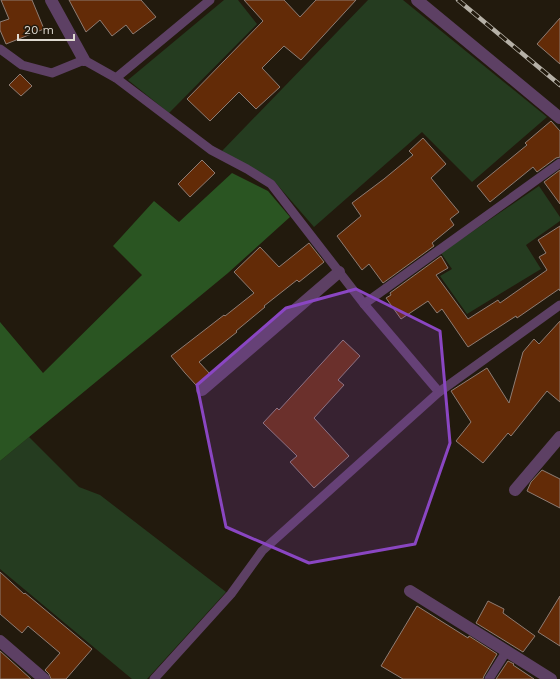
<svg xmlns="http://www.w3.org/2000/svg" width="560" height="679" font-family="'Work Sans',sans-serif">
<rect width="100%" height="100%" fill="#221a0d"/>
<g fill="#253c20">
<path d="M 224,0 L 238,0 L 257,24 L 169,113 L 128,80 Z"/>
<path d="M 368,0 L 403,0 L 547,117 L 472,182 L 422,132 L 314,227 L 274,181 L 222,151 Z"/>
<path d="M 539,186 L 560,217 L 560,221 L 526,245 L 541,269 L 467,314 L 440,276 L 452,269 L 441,253 Z"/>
<path d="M 29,437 L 79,487 L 100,495 L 226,592 L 147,679 L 132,679 L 0,569 L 0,461 Z"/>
</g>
<path fill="#2a5522" d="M 232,173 L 268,191 L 290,217 L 228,273 L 0,461 L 0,322 L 43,373 L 142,275 L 113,246 L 154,201 L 179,222 Z"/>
<g fill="#632b07" stroke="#8e7c73">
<path d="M 1,0 L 32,0 L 44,29 L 6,44 L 0,30 L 0,22 L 9,19 Z"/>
<path d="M 69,0 L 141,0 L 156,17 L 133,34 L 126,25 L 112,36 L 100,20 L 86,32 Z"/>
<path d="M 244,0 L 284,0 L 300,17 L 316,0 L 356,0 L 301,60 L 284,46 L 262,68 L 280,87 L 256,109 L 239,92 L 210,121 L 187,99 L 263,21 Z"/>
<path d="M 560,18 L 560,64 L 537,44 Z"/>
<path d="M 20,74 L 32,86 L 21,96 L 9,85 Z"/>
<path d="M 551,121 L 560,131 L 560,157 L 556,158 L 537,172 L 533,167 L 490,202 L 477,186 L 527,145 L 525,143 Z"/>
<path d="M 423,138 L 446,164 L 431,178 L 459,212 L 450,219 L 454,225 L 432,243 L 434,246 L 383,283 L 369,264 L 362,270 L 337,236 L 361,216 L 352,203 L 384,179 L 413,155 L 409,151 Z"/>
<path d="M 202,160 L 215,173 L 190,197 L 178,184 Z"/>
<path d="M 560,170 L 560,204 L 544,182 Z"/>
<path d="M 560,226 L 560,291 L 559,289 L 517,318 L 516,316 L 468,347 L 442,309 L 437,313 L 428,301 L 401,319 L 386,298 L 391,295 L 390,293 L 441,256 L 448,268 L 436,275 L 468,319 L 498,300 L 500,303 L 547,270 L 539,257 L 546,253 L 538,240 Z"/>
<path d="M 309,243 L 324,262 L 299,282 L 297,280 L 264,306 L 265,307 L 236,331 L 237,332 L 199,362 L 210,374 L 196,385 L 185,373 L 171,356 L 224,315 L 225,316 L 254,293 L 234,272 L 260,247 L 279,267 Z"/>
<path d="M 560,321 L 560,402 L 547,391 L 511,436 L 508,433 L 483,463 L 456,441 L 471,422 L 451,391 L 487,368 L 509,403 L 523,352 L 534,339 L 539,344 Z"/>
<path d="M 343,340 L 360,356 L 338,380 L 344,385 L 314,418 L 349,456 L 314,488 L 290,462 L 297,456 L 263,423 L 277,408 L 279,410 Z"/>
<path d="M 542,470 L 560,479 L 560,508 L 527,491 L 531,482 Z"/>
<path d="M 0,572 L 24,594 L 25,593 L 92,649 L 66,679 L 51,679 L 49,674 L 45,670 L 60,653 L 28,626 L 22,633 L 0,614 Z"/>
<path d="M 560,596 L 560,646 L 538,632 Z"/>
<path d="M 488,601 L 504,609 L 503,613 L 535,636 L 523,652 L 476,623 Z"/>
<path d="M 417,606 L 468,638 L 469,636 L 497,654 L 484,676 L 483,679 L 403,679 L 381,666 Z"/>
<path d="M 0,651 L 31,679 L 0,679 Z"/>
<path d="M 508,661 L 514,664 L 513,665 L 534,679 L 496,679 Z"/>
</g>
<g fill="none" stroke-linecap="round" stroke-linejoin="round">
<g stroke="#5d4064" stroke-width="9">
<path d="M 0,49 L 22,65 L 52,73 L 84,60 L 116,78 L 211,150 L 247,169 L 271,184 L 364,304 L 439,392"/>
<path d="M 116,78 L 210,0"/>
<path d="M 364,304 L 560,163"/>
<path d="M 154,679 L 231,594 L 262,551 L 439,392 L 560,305"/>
<path d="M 489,679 L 506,652"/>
</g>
<g stroke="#5d4064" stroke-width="12">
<path d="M 51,0 L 84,60"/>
<path d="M 417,0 L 560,118"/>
<path d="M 202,390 L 339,272"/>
<path d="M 515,490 L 560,437"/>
<path d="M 410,591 L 551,679"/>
<path d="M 0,641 L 44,679"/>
</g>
<defs>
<path id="rail" d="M 458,0 L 560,85"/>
</defs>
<use href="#rail" stroke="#b6b1a7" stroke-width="4.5"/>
<use href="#rail" stroke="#221a0d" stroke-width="3" stroke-dasharray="9" stroke-linecap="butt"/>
</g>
<path fill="#8a46c2" fill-opacity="0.2" stroke="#8a46c2" stroke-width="3" stroke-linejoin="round" d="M 356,289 L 440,331 L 450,443 L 415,544 L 309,563 L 226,527 L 197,385 L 286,308 Z"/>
<path d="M18 34v6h56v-6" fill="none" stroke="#dfdad1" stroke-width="2"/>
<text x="24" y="34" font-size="12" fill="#dfdad1" stroke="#221a0d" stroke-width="3" paint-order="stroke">20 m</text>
</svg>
